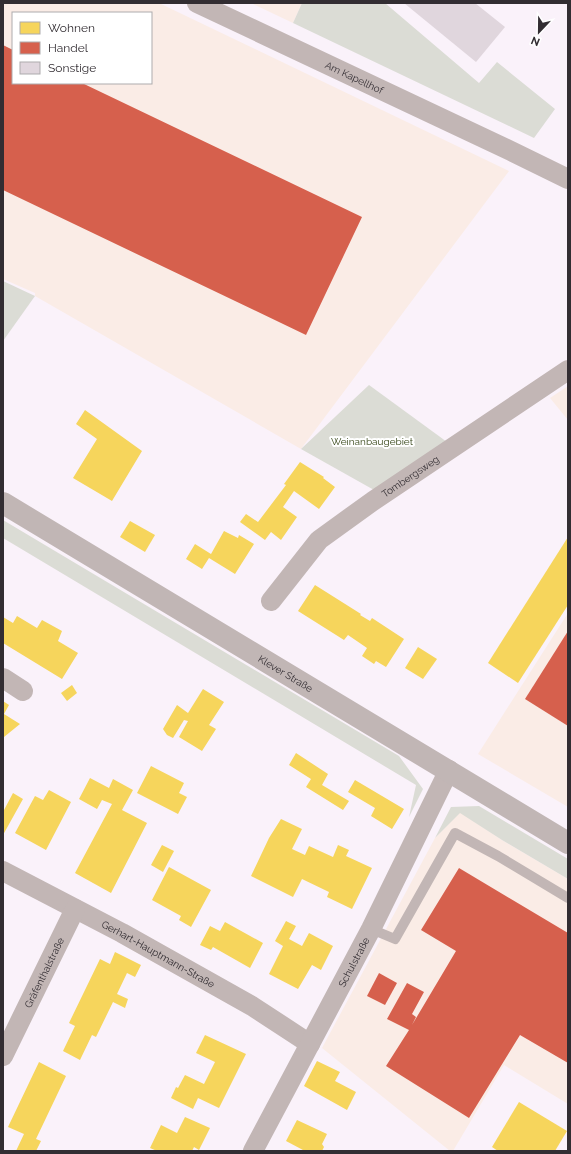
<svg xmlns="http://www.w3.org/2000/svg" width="571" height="1154" font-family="Raleway,sans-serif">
<rect width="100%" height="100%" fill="#faf2fa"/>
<g fill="#faece6" fill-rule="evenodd">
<path d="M 3,3 L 159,3 L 509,171 L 301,449 L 35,296 L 35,293 L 3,279 ZM 13,13 L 151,13 L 151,83 L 13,83 Z"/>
<path d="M 251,3 L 302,3 L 293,23 Z"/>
<path d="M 568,386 L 568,420 L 550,398 Z"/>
<path d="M 568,613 L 568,807 L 478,754 Z"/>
<path d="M 460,812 L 502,840 L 568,879 L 568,1104 L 504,1065 L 453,1151 L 450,1151 L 322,1048 L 435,838 Z"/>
</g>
<g fill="#dbdcd5">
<path d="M 302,3 L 385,3 L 479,83 L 497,62 L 555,109 L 534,138 L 293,23 Z"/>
<path d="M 3,281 L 35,296 L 3,341 Z"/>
<path d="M 369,385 L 447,442 L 374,490 L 301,449 Z"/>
<path d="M 3,520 L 399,756 L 423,789 L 409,817 L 416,785 L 3,538 Z"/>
<path d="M 479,806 L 568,859 L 568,879 L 502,840 L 460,813 L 435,838 L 451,807 Z"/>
</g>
<g fill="#f6d55c">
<path d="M 85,410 L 142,451 L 112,501 L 73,478 L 97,439 L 76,424 Z"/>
<path d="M 300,462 L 324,477 L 323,478 L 335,487 L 319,509 L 294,491 L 283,507 L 297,517 L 281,540 L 271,532 L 265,540 L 240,522 L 246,514 L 258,522 L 286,485 L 284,484 Z"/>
<path d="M 130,521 L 155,535 L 145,552 L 120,537 Z"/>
<path d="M 224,531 L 238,538 L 239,535 L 254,544 L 235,574 L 209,558 L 202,569 L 186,559 L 195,544 L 211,554 Z"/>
<path d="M 568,537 L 568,605 L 518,683 L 488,663 Z"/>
<path d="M 315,585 L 361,614 L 360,615 L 370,621 L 372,618 L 404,639 L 386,667 L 376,661 L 374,664 L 362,656 L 367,648 L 348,635 L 344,640 L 298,611 Z"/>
<path d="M 17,616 L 37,628 L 42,620 L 62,631 L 58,641 L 78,653 L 62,679 L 3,643 L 3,617 L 13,623 Z"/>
<path d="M 418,647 L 437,659 L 423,679 L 405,668 Z"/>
<path d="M 72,685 L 77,693 L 67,701 L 61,693 Z"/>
<path d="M 203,689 L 224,702 L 209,725 L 216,729 L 202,751 L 179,737 L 188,721 L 184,720 L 173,738 L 167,735 L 163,729 L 177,705 L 188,713 Z"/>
<path d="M 3,701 L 9,705 L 4,714 L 20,724 L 4,737 L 3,736 Z"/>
<path d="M 296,753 L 328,774 L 322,785 L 349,801 L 343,810 L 306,787 L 311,779 L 289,765 Z"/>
<path d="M 151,766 L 184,783 L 179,793 L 187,797 L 178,814 L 137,793 Z"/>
<path d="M 90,778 L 109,788 L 113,779 L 133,790 L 122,810 L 147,823 L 111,893 L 75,873 L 112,804 L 102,800 L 97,809 L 79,799 Z"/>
<path d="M 355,780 L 404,809 L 392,829 L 371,816 L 375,808 L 348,792 Z"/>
<path d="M 49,790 L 71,802 L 46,850 L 15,833 L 35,796 L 43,800 Z"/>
<path d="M 13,793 L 23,799 L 3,835 L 3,810 L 4,810 Z"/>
<path d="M 281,819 L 302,829 L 292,849 L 305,855 L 309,846 L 333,857 L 338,845 L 349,850 L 346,856 L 372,868 L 352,909 L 327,897 L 329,892 L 302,879 L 293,897 L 251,876 L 269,838 Z"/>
<path d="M 162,845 L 174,851 L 163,872 L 151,865 Z"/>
<path d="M 169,867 L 211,890 L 191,927 L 179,920 L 181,916 L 152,900 Z"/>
<path d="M 286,921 L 296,926 L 289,939 L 302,946 L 309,933 L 333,946 L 321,970 L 312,965 L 298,989 L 269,974 L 283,946 L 275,941 Z"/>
<path d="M 225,922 L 263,943 L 250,968 L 213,947 L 211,950 L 200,945 L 210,926 L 220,931 Z"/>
<path d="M 115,952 L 141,965 L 135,977 L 127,973 L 117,994 L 128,999 L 125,1008 L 113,1002 L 96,1037 L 92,1035 L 80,1060 L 63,1051 L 75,1026 L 69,1023 L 100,959 L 110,964 Z"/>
<path d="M 205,1035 L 246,1054 L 219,1108 L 198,1098 L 193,1109 L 171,1098 L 176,1087 L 178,1088 L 185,1075 L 204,1084 L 215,1062 L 196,1053 Z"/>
<path d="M 317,1061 L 340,1072 L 335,1081 L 356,1092 L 347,1110 L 304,1086 Z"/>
<path d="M 39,1062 L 66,1076 L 36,1139 L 41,1141 L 36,1151 L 16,1151 L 24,1134 L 8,1127 Z"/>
<path d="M 519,1102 L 567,1131 L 555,1151 L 498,1151 L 492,1147 Z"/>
<path d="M 185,1117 L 210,1128 L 199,1150 L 194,1147 L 192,1151 L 157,1151 L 150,1148 L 161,1125 L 177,1133 Z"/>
<path d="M 297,1120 L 327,1134 L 322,1144 L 324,1147 L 322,1151 L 302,1151 L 303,1150 L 286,1141 Z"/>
</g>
<g fill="#d6604d">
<path d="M 3,45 L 13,50 L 13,83 L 82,83 L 362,217 L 306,335 L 3,190 Z"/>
<path d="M 568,631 L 568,726 L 525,699 Z"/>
<path d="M 459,868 L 568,933 L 568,1063 L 520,1035 L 469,1118 L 386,1066 L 409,1030 L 387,1019 L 407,983 L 424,992 L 412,1014 L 416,1017 L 412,1025 L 456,951 L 421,930 Z"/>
<path d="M 379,973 L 397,983 L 385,1005 L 367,996 Z"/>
</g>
<path fill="#e0d6dd" d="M 404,3 L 475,3 L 505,27 L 476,62 Z"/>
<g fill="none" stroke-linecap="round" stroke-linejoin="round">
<path stroke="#c2b6b5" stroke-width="10" d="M 371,929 L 395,939 L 455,833 L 498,856 L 568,898"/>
<g stroke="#c2b6b5" stroke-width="20">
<path id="s1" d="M 197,3 L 511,151 L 568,179"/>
<path id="s2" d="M 271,601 L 319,540 L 373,501 L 568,370"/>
<path d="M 3,678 L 23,691"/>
<path id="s3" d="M 3,871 L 122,933 L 252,1006 L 310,1044"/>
<path id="s4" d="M 3,1056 L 75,909"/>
<path id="s5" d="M 253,1151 L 371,929 L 449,770"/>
</g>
<path stroke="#c1b6b5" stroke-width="22" id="s6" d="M 3,503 L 568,843"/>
</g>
<g text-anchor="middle" stroke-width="4" stroke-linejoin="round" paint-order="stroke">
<g font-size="10" fill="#322d32" stroke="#fff">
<text dy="4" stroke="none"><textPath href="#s1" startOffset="174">Am Kapellhof</textPath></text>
<text dy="4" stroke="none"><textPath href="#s2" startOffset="189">Tombergsweg</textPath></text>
<text dy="4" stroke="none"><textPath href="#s6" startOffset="330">Klever Straße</textPath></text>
<text dy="4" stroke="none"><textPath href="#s3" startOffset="176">Gerhart-Hauptmann-Straße</textPath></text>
<text dy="4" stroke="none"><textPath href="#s5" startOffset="214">Schulstraße</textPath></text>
<text dy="4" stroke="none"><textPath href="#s4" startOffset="93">Gräfenthalstraße</textPath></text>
</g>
<g font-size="10" fill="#354516" stroke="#fff">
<text x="372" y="445">Weinanbaugebiet</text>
</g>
</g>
<rect width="571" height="1154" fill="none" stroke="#322d32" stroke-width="8"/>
<rect x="12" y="12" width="140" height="72" fill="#ffffff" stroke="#adabad"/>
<rect x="20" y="22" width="20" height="12" fill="#f6d55c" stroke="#adabad"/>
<text x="48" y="32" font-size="12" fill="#322d32">Wohnen</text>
<rect x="20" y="42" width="20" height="12" fill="#d6604d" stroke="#adabad"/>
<text x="48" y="52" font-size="12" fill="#322d32">Handel</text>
<rect x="20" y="62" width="20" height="12" fill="#e0d6dd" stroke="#adabad"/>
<text x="48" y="72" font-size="12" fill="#322d32">Sonstige</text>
<g transform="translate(539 32) rotate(202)" stroke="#ffffff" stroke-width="3" paint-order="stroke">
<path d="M0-3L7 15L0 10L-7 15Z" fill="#322d32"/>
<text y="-6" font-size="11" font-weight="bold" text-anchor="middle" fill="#322d32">N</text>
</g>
</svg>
